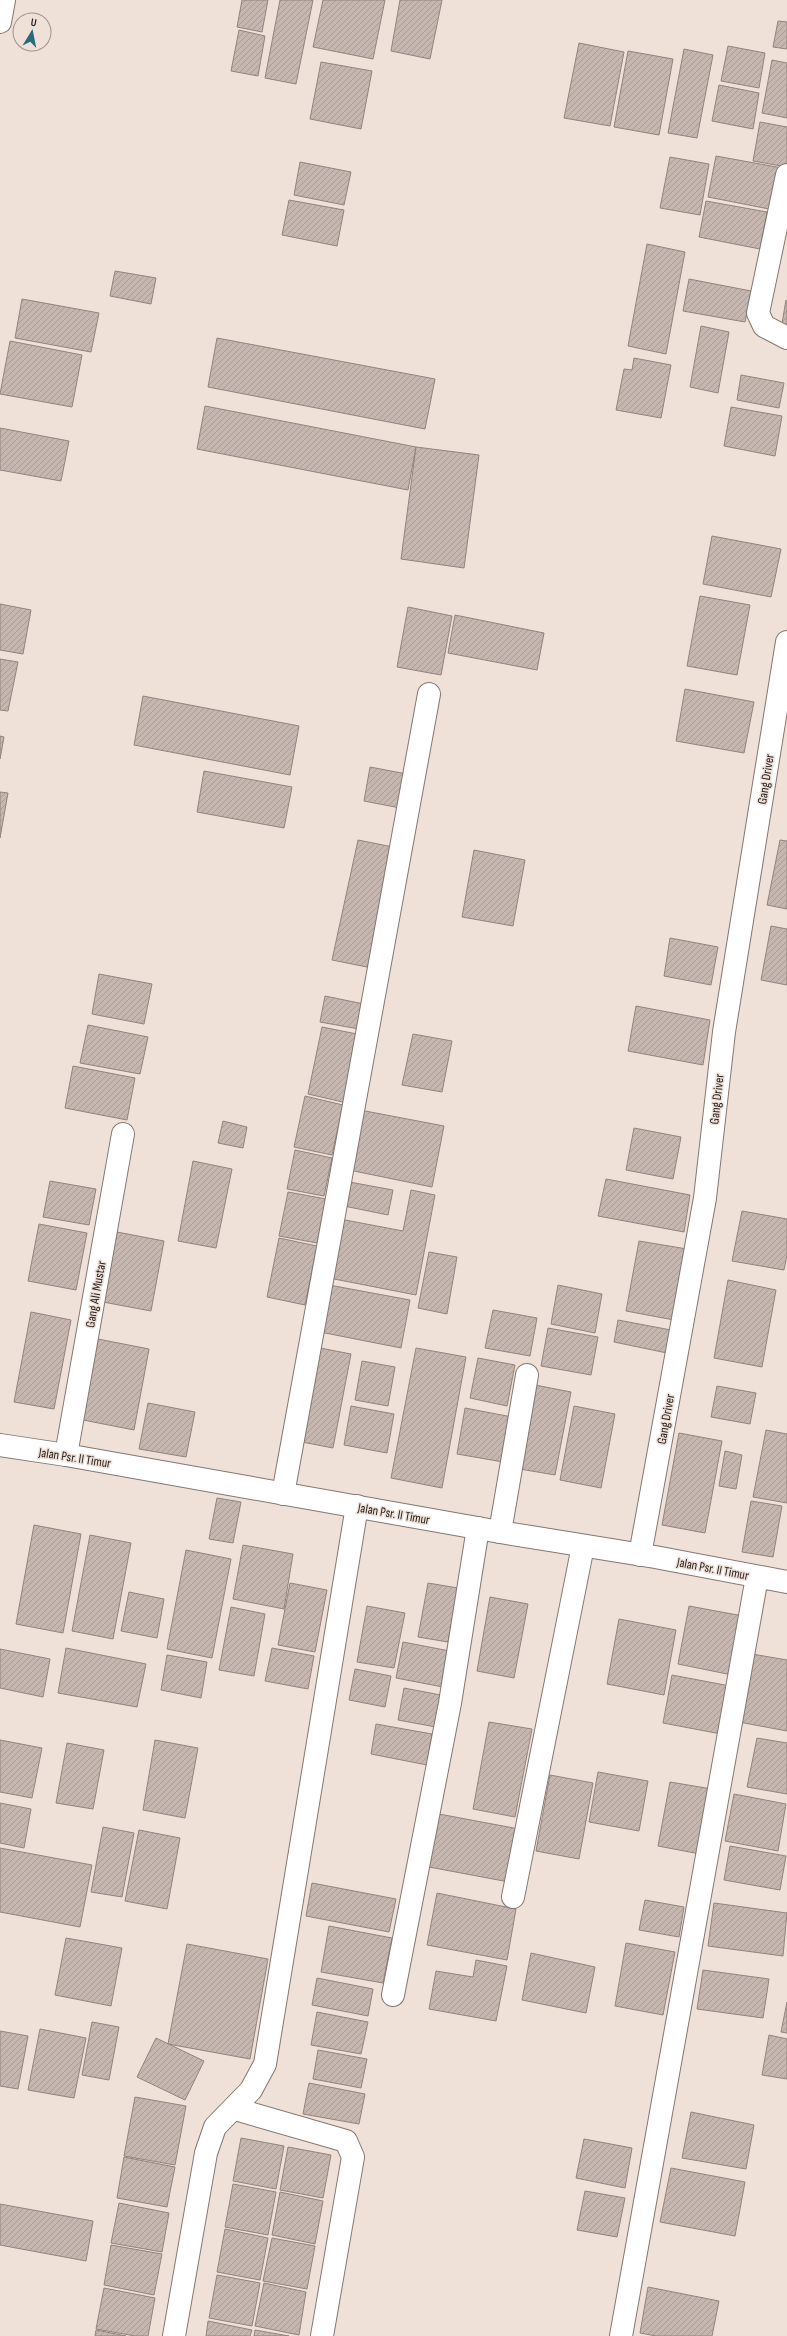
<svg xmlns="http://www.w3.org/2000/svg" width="787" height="2336" font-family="'Sofia Sans Condensed',sans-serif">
<defs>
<pattern id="building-hatch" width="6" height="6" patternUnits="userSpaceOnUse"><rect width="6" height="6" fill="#c5b7b0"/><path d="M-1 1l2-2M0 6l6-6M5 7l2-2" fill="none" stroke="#a99d97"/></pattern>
</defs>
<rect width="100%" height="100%" fill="#efe0d8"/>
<g fill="url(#building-hatch)" stroke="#92847d">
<path d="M 242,0 L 268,0 L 262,32 L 237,27 Z"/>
<path d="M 280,0 L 313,0 L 296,84 L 265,78 Z"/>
<path d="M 323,0 L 385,0 L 373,59 L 313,47 Z"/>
<path d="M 400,0 L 442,0 L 430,59 L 391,51 Z"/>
<path d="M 778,21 L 787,22 L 787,49 L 773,47 Z"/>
<path d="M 239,30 L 265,36 L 258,76 L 231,71 Z"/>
<path d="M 579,43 L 624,52 L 610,126 L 564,118 Z"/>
<path d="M 728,46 L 765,53 L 759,88 L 721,81 Z"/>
<path d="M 684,49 L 713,55 L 697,138 L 668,133 Z"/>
<path d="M 628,51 L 673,59 L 659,135 L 614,127 Z"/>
<path d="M 772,60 L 787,63 L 787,118 L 762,113 Z"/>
<path d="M 321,62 L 372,71 L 361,129 L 310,119 Z"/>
<path d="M 719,85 L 759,93 L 753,129 L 712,121 Z"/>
<path d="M 760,122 L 787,127 L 787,167 L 753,161 Z"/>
<path d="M 716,156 L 782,168 L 774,210 L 708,197 Z"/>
<path d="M 670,157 L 709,164 L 700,215 L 660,208 Z"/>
<path d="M 300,162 L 351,172 L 344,205 L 294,195 Z"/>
<path d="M 289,200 L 344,210 L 337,246 L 282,235 Z"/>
<path d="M 706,201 L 767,212 L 760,249 L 699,237 Z"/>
<path d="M 647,244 L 685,252 L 666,354 L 628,346 Z"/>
<path d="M 115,271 L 156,278 L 151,304 L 110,296 Z"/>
<path d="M 689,279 L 751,291 L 745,322 L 683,311 Z"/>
<path d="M 22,299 L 99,313 L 91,352 L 15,338 Z"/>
<path d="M 786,300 L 787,301 L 787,330 L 781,329 Z"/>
<path d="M 701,326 L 729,332 L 718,393 L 690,387 Z"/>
<path d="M 217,338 L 435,379 L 425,429 L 208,387 Z"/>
<path d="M 10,341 L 82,355 L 72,407 L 0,394 Z"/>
<path d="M 634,358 L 671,365 L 661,418 L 616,410 L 624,369 L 632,370 Z"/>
<path d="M 741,375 L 784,383 L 779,408 L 737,400 Z"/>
<path d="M 205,406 L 416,447 L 408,490 L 197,449 Z"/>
<path d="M 731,407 L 782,416 L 775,456 L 724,446 Z"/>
<path d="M 0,428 L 69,441 L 61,481 L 0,470 Z"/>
<path d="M 416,447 L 479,455 L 464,568 L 401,559 Z"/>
<path d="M 712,536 L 781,549 L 771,597 L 703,584 Z"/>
<path d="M 700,596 L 750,605 L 737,675 L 687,666 Z"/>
<path d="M 0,604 L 31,610 L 23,654 L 0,650 Z"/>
<path d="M 408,607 L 452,616 L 441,675 L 397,667 Z"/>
<path d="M 455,615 L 544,633 L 537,670 L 448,653 Z"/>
<path d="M 0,659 L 18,662 L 8,711 L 0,710 Z"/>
<path d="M 685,689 L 754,702 L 744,753 L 676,741 Z"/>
<path d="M 143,696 L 299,726 L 290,775 L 134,745 Z"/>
<path d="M 0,736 L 4,737 L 0,759 Z"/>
<path d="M 370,767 L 407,774 L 400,808 L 364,801 Z"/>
<path d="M 204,771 L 292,787 L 284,828 L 197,812 Z"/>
<path d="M 0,792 L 8,793 L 0,838 Z"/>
<path d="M 358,840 L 398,848 L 372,968 L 332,960 Z"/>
<path d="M 780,840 L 787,841 L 787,909 L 767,905 Z"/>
<path d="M 474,850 L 525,860 L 513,926 L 462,917 Z"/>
<path d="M 771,926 L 787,929 L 787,985 L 761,980 Z"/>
<path d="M 670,938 L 718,947 L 711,985 L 664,976 Z"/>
<path d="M 99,974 L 152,984 L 144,1024 L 92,1014 Z"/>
<path d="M 325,996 L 364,1004 L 359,1029 L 320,1022 Z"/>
<path d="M 636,1006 L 710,1020 L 703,1065 L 628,1051 Z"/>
<path d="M 88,1025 L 148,1037 L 140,1074 L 80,1063 Z"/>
<path d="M 322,1027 L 362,1035 L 347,1103 L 308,1094 Z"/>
<path d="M 413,1034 L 452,1041 L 442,1092 L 402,1085 Z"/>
<path d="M 73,1066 L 135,1078 L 127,1120 L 65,1108 Z"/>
<path d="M 305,1096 L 343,1105 L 332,1155 L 294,1147 Z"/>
<path d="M 360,1110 L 444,1126 L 432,1187 L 349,1170 Z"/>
<path d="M 223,1121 L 247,1127 L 243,1148 L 218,1143 Z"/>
<path d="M 634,1128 L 681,1137 L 673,1179 L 626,1170 Z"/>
<path d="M 295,1150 L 332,1158 L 324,1196 L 287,1189 Z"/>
<path d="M 193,1161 L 232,1169 L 216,1248 L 178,1241 Z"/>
<path d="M 606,1179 L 690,1195 L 684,1232 L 598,1216 Z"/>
<path d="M 50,1181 L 96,1189 L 89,1225 L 43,1217 Z"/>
<path d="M 344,1181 L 393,1190 L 388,1215 L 339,1205 Z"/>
<path d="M 411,1190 L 435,1195 L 416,1295 L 329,1278 L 340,1219 L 403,1231 Z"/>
<path d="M 288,1192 L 326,1199 L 317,1243 L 279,1236 Z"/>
<path d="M 742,1211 L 787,1219 L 787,1255 L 784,1270 L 732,1261 Z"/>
<path d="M 39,1224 L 87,1233 L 76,1290 L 28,1281 Z"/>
<path d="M 117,1232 L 164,1241 L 151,1311 L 103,1302 Z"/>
<path d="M 279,1238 L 317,1246 L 305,1305 L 267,1297 Z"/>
<path d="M 639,1241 L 687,1249 L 674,1320 L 626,1311 Z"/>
<path d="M 429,1252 L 457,1257 L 447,1314 L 418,1308 Z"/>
<path d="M 728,1280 L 776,1290 L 762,1367 L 714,1358 Z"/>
<path d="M 329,1285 L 410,1300 L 401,1348 L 320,1332 Z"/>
<path d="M 558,1285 L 602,1294 L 595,1333 L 551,1324 Z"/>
<path d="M 493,1310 L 537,1318 L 530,1356 L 485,1348 Z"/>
<path d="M 31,1312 L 71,1320 L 54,1409 L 14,1402 Z"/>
<path d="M 618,1320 L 671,1330 L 667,1353 L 614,1342 Z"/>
<path d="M 548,1328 L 598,1337 L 591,1375 L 541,1366 Z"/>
<path d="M 98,1339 L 149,1349 L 134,1430 L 83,1420 Z"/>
<path d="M 315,1347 L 351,1354 L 333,1448 L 297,1441 Z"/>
<path d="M 416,1348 L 466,1357 L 442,1488 L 391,1478 Z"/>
<path d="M 478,1358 L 515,1365 L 507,1406 L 470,1398 Z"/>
<path d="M 362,1361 L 395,1367 L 388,1406 L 355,1400 Z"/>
<path d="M 530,1384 L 571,1392 L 555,1475 L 514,1468 Z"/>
<path d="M 717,1386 L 756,1393 L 750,1424 L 711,1417 Z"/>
<path d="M 148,1403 L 195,1412 L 186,1457 L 139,1449 Z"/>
<path d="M 351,1406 L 394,1414 L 387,1453 L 344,1445 Z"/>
<path d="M 574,1406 L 615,1414 L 601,1488 L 560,1480 Z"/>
<path d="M 465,1408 L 512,1417 L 503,1462 L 457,1454 Z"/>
<path d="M 766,1430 L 787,1434 L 787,1503 L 753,1497 Z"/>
<path d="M 679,1433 L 722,1441 L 705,1533 L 662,1525 Z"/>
<path d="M 725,1451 L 742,1455 L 736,1489 L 719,1486 Z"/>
<path d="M 217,1498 L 241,1502 L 233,1543 L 209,1539 Z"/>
<path d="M 751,1501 L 782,1506 L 773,1557 L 742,1552 Z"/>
<path d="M 34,1525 L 81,1534 L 63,1633 L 16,1624 Z"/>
<path d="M 90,1535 L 131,1543 L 113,1639 L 72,1631 Z"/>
<path d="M 243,1545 L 293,1554 L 284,1609 L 233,1599 Z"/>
<path d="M 186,1550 L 231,1559 L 212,1658 L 167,1649 Z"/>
<path d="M 290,1583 L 327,1590 L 315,1652 L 278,1645 Z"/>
<path d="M 428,1583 L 458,1588 L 448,1642 L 418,1637 Z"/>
<path d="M 129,1592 L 164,1599 L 157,1638 L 121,1631 Z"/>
<path d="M 490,1597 L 528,1604 L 514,1678 L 477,1671 Z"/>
<path d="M 367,1606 L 405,1613 L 394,1668 L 357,1662 Z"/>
<path d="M 689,1606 L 743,1616 L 732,1675 L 678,1664 Z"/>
<path d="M 231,1607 L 265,1614 L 254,1676 L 219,1670 Z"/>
<path d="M 619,1619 L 676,1630 L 664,1695 L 607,1684 Z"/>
<path d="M 403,1642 L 455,1652 L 448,1688 L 396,1678 Z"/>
<path d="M 66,1648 L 146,1664 L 137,1707 L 58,1693 Z"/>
<path d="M 272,1648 L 314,1656 L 308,1689 L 265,1681 Z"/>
<path d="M 0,1649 L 50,1659 L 43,1697 L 0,1688 Z"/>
<path d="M 752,1654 L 787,1660 L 787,1731 L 739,1722 Z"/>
<path d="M 167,1655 L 207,1662 L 201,1698 L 161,1690 Z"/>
<path d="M 355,1669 L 391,1676 L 385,1707 L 349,1700 Z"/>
<path d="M 672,1675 L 730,1686 L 721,1734 L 663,1723 Z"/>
<path d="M 404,1688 L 446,1696 L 441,1728 L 398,1720 Z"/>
<path d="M 489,1722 L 532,1729 L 515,1817 L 473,1809 Z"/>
<path d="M 376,1724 L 432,1734 L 427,1765 L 371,1754 Z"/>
<path d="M 757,1738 L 787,1743 L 787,1794 L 747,1787 Z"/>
<path d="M 0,1740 L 42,1748 L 32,1798 L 0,1792 Z"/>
<path d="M 155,1740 L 198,1748 L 185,1818 L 143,1810 Z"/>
<path d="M 67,1743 L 104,1750 L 93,1809 L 56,1803 Z"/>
<path d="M 598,1772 L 648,1781 L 639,1831 L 589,1822 Z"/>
<path d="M 550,1775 L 593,1783 L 579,1859 L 536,1851 Z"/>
<path d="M 670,1782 L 712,1789 L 700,1854 L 658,1846 Z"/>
<path d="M 734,1794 L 786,1804 L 778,1851 L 725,1841 Z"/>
<path d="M 0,1803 L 31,1809 L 24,1848 L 0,1843 Z"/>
<path d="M 439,1814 L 519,1829 L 509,1882 L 429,1867 Z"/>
<path d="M 103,1827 L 134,1833 L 122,1897 L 91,1892 Z"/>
<path d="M 139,1830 L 180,1838 L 167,1909 L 125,1901 Z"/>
<path d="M 730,1846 L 786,1856 L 780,1890 L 724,1880 Z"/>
<path d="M 0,1848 L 92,1865 L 80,1927 L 0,1912 Z"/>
<path d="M 312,1883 L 396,1899 L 389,1932 L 306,1916 Z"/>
<path d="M 437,1893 L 516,1909 L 507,1960 L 427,1945 Z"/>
<path d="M 645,1900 L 684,1907 L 679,1937 L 639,1930 Z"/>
<path d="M 714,1903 L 787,1913 L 783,1956 L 708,1946 Z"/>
<path d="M 329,1926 L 392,1938 L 383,1983 L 321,1972 Z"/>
<path d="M 66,1938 L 122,1948 L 111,2006 L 55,1995 Z"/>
<path d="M 626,1943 L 675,1952 L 663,2015 L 615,2006 Z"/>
<path d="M 187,1944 L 268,1959 L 250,2059 L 168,2044 Z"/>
<path d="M 531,1953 L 595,1967 L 586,2013 L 522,2000 Z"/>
<path d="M 476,1960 L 507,1966 L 496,2021 L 429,2009 L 436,1971 L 473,1977 Z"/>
<path d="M 703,1970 L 769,1979 L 763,2018 L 697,2009 Z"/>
<path d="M 317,1978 L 373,1989 L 368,2016 L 312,2005 Z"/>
<path d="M 787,2002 L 787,2033 L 781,2032 Z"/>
<path d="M 317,2012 L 368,2022 L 361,2054 L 311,2045 Z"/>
<path d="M 92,2022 L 119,2027 L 109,2080 L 82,2075 Z"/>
<path d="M 40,2029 L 86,2038 L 74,2098 L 28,2090 Z"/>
<path d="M 0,2031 L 28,2036 L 18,2089 L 0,2086 Z"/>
<path d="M 769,2035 L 787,2039 L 787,2079 L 762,2075 Z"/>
<path d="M 156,2038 L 204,2061 L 185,2100 L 137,2077 Z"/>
<path d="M 318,2050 L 367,2059 L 361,2088 L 313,2079 Z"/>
<path d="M 309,2083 L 365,2094 L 359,2124 L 303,2114 Z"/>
<path d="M 135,2097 L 186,2106 L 175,2165 L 124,2156 Z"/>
<path d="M 691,2112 L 754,2125 L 746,2169 L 682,2158 Z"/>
<path d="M 241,2138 L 284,2146 L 276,2189 L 233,2181 Z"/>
<path d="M 584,2139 L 632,2148 L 625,2188 L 576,2178 Z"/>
<path d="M 288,2147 L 331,2155 L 323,2198 L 280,2190 Z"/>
<path d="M 124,2157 L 175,2167 L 167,2207 L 117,2198 Z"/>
<path d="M 671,2168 L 745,2182 L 735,2236 L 660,2222 Z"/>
<path d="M 233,2184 L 276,2192 L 268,2235 L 225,2227 Z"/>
<path d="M 585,2191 L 625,2198 L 617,2237 L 577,2230 Z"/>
<path d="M 280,2192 L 323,2201 L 315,2244 L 272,2235 Z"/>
<path d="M 119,2203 L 169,2213 L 162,2252 L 111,2243 Z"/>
<path d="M 0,2204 L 93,2221 L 86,2261 L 0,2245 Z"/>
<path d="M 225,2229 L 268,2238 L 260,2280 L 217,2272 Z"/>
<path d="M 272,2238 L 315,2246 L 307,2289 L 263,2281 Z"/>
<path d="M 111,2245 L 162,2254 L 154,2295 L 104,2285 Z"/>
<path d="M 217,2275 L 260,2283 L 252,2326 L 209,2318 Z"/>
<path d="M 264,2283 L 306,2292 L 299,2335 L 255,2326 Z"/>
<path d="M 648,2287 L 719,2301 L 712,2336 L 656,2336 L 640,2333 Z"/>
<path d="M 104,2288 L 155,2298 L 148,2336 L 135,2336 L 96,2329 Z"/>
<path d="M 208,2321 L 252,2330 L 250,2336 L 206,2336 Z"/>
<path d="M 96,2330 L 126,2336 L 95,2336 Z"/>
<path d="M 255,2330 L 289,2336 L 254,2336 Z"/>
</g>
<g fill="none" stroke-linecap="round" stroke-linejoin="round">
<defs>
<g id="street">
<path d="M 0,22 L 4,0"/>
<path d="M 787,175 L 758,313 L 764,326 L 787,338"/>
<path d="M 0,1445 L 66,1455 L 500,1532 L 655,1557 L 787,1582"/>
<path d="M 66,1455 L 123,1134"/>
<path d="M 283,1494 L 429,694"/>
<path d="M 500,1532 L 527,1375"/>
<path d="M 640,1555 L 705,1198 L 724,1032 L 787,642"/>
<path d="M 513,1897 L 583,1546"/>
<path d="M 393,1995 L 450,1703 L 478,1528"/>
<path d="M 235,2109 L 346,2141 L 353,2157 L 322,2336"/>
<path d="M 174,2336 L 206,2153 L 215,2127 L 251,2090 L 265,2064 L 357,1506"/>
<path d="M 621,2336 L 757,1577"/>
</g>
</defs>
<use href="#street" stroke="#847770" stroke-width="24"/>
<use href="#street" stroke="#fff" stroke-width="22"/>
</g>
<g text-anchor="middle" stroke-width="3" stroke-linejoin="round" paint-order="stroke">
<g font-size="13" fill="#26211e" stroke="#efe0d8">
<text transform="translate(765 779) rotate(-81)" y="5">Gang Driver</text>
<text transform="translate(716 1099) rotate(-84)" y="5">Gang Driver</text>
<text transform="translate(95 1294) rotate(-80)" y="5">Gang Ali Mustar</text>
<text transform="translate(665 1419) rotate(-80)" y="5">Gang Driver</text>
<text transform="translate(75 1457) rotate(9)" y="5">Jalan Psr. II Timur</text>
<text transform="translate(394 1513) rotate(10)" y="5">Jalan Psr. II Timur</text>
<text transform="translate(713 1568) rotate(11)" y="5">Jalan Psr. II Timur</text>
</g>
</g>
<g transform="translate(32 32) rotate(10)"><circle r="19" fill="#efe0d8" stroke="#9f948e"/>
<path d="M0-3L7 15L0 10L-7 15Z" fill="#2a6a7f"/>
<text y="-6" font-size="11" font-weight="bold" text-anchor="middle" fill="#26211e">U</text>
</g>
</svg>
